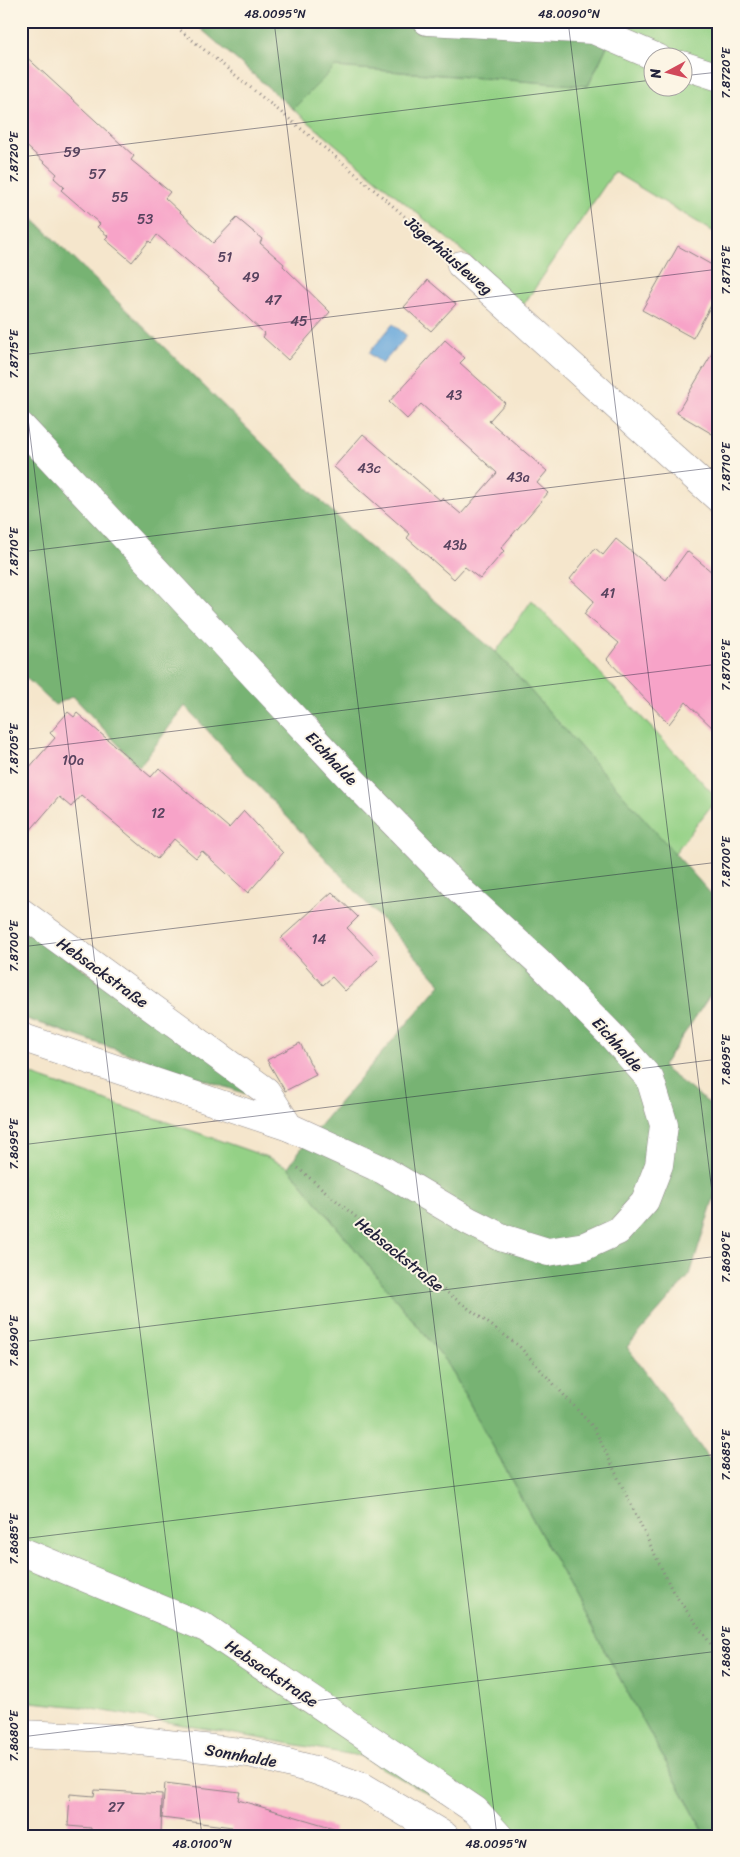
<svg xmlns="http://www.w3.org/2000/svg" width="740" height="1857" font-family="Sriracha,sans-serif">
<rect width="100%" height="100%" fill="#fcf5e5"/>
<filter id="ink" filterUnits="userSpaceOnUse"><feTurbulence type="fractalNoise" baseFrequency=".02" numOctaves="2"/><feDisplacementMap in="SourceGraphic" scale="10" xChannelSelector="R" yChannelSelector="G"/><feConvolveMatrix kernelMatrix="1 2 1 2 8 2 1 2 1" color-interpolation-filters="sRGB"/></filter>
<filter id="wash" filterUnits="userSpaceOnUse"><feTurbulence type="fractalNoise" baseFrequency=".0096" numOctaves="4" result="noise"/><feDisplacementMap in="SourceGraphic" scale="20" xChannelSelector="R" yChannelSelector="G"/><feGaussianBlur stdDeviation="1.12" result="paint"/><feColorMatrix in="noise" values="0 0 0 0 0 0 0 0 0 0 0 0 0 0 0 0 0 1.4 0 .05"/><feComposite in="paint" operator="in"/></filter>
<g filter="url(#wash)">
<rect width="100%" height="100%" fill="#f5e6cc"/>
<g fill="#94d186" stroke="#5b7a60" fill-rule="evenodd">
<path d="M 619,21 L 719,21 L 719,235 L 614,172 L 522,307 L 467,255 L 293,109 L 335,67 L 588,86 ZM 652,58 L 682,58 L 682,88 L 652,88 Z"/>
<path d="M 532,600 L 717,798 L 674,854 L 496,652 Z"/>
<path d="M 21,1071 L 267,1157 L 288,1167 L 447,1362 L 706,1836 L 505,1836 L 360,1756 L 82,1707 L 21,1701 Z"/>
</g>
<g fill="#77b373" stroke="#4c6a57">
<path d="M 192,21 L 619,21 L 588,86 L 335,67 L 293,109 Z"/>
<path d="M 21,207 L 362,541 L 496,652 L 719,903 L 719,982 L 662,1067 L 710,1104 L 719,1136 L 719,1181 L 690,1275 L 627,1347 L 719,1472 L 719,1836 L 706,1836 L 447,1362 L 288,1167 L 308,1139 L 441,984 L 185,706 L 139,767 L 73,696 L 55,705 L 21,673 Z"/>
<path d="M 28,931 L 249,1084 L 246,1094 L 21,1017 L 21,938 Z"/>
</g>
<path fill="#68a7db" stroke="#45648b" d="M 393,324 L 407,336 L 382,364 L 369,353 Z"/>
<g id="blocks">
<g fill="#f7a3c8">
<path d="M 21,52 L 134,156 L 131,160 L 170,192 L 165,198 L 213,243 L 237,218 L 262,239 L 260,243 L 284,264 L 283,266 L 330,312 L 288,360 L 263,337 L 265,334 L 218,290 L 219,288 L 157,235 L 151,243 L 149,241 L 132,262 L 105,239 L 108,236 L 97,227 L 100,224 L 61,190 L 64,187 L 54,178 L 57,174 L 21,141 Z"/>
<path d="M 678,246 L 719,269 L 719,291 L 693,338 L 642,310 Z"/>
<path d="M 428,280 L 456,304 L 431,331 L 404,307 Z"/>
<path d="M 445,340 L 465,358 L 460,363 L 505,403 L 489,421 L 547,471 L 537,483 L 548,493 L 501,548 L 504,551 L 480,579 L 465,567 L 454,579 L 407,538 L 410,534 L 334,467 L 363,434 L 440,500 L 442,498 L 461,514 L 497,473 L 421,404 L 407,419 L 389,402 Z"/>
<path d="M 719,342 L 719,438 L 677,413 Z"/>
<path d="M 616,539 L 666,580 L 687,551 L 719,578 L 719,734 L 686,702 L 669,724 L 607,659 L 619,643 L 584,614 L 594,601 L 570,579 L 595,548 L 603,555 Z"/>
<path d="M 68,712 L 74,717 L 77,713 L 151,777 L 159,768 L 229,828 L 244,811 L 283,853 L 248,893 L 202,851 L 196,858 L 174,839 L 157,859 L 81,795 L 71,807 L 59,797 L 21,841 L 21,777 L 55,738 L 50,733 Z"/>
<path d="M 332,892 L 358,917 L 347,928 L 378,960 L 345,991 L 332,977 L 323,985 L 281,938 Z"/>
<path d="M 300,1043 L 316,1075 L 285,1091 L 267,1060 Z"/>
<path d="M 165,1783 L 240,1792 L 238,1800 L 334,1828 L 333,1836 L 229,1836 L 232,1827 L 162,1818 Z"/>
<path d="M 95,1790 L 162,1794 L 161,1836 L 91,1836 L 91,1828 L 68,1826 L 70,1794 L 94,1796 Z"/>
</g>
</g>
</g>
<g filter="url(#ink)">
<use href="#blocks" fill-opacity="0" stroke="#8c8484" stroke-width="1"/>
<g fill="none" stroke-linecap="round" stroke-linejoin="round">
<defs>
<g id="minor">
<path d="M 427,21 L 593,30 L 658,58"/>
<path d="M 682,65 L 719,77"/>
<path d="M 461,265 L 719,499"/>
<path d="M 21,426 L 354,782 L 463,893 L 539,962 L 613,1037 L 650,1079 L 664,1125 L 659,1165 L 645,1201 L 618,1231 L 585,1246 L 548,1252 L 503,1238 L 469,1221 L 383,1170 L 289,1127 L 21,1037"/>
<path d="M 21,912 L 266,1091 L 289,1127"/>
<path d="M 21,1551 L 206,1628 L 475,1810 L 499,1836"/>
<path d="M 21,1734 L 113,1738 L 249,1753 L 315,1770 L 365,1788 L 445,1836"/>
</g>
</defs>
<use href="#minor" stroke="#8c8484" stroke-width="29"/>
<g stroke="#8c8484" stroke-width="3" stroke-dasharray="1 4" stroke-linecap="butt">
<path d="M 169,21 L 343,163 L 438,245"/>
<path d="M 298,1168 L 429,1279 L 519,1346 L 594,1428 L 673,1592 L 719,1655"/>
</g>
<use href="#minor" stroke="#fff" stroke-width="28"/>
</g>
</g>
<path fill="none" stroke="#22223b" stroke-width="1" stroke-opacity="0.45" d="M 274,21 L 497,1836M 568,21 L 719,1249M 682,76 L 719,72M 21,157 L 652,80M 21,355 L 719,269M 21,361 L 202,1836M 21,552 L 719,467M 21,750 L 719,664M 21,947 L 719,862M 21,1145 L 719,1059M 21,1342 L 719,1256M 21,1539 L 719,1454M 21,1737 L 719,1651"/>
<g text-anchor="middle" stroke-width="4" stroke-linejoin="round" paint-order="stroke">
<g font-size="14" fill="#57425e">
<text x="72" y="157">59</text>
<text x="97" y="179">57</text>
<text x="120" y="202">55</text>
<text x="145" y="224">53</text>
<text x="225" y="262">51</text>
<text x="251" y="282">49</text>
<text x="273" y="305">47</text>
<text x="299" y="326">45</text>
<text x="454" y="400">43</text>
<text x="369" y="473">43c</text>
<text x="518" y="482">43a</text>
<text x="455" y="550">43b</text>
<text x="608" y="598">41</text>
<text x="73" y="765">10a</text>
<text x="158" y="818">12</text>
<text x="319" y="944">14</text>
<text x="116" y="1812">27</text>
</g>
<g font-size="16" fill="#22223b" stroke="#fcf5e5">
<text transform="translate(449 255) rotate(41)" y="6">Jägerhäusleweg</text>
<text transform="translate(332 758) rotate(47)" y="6">Eichhalde</text>
<text transform="translate(103 972) rotate(36)" y="6">Hebsackstraße</text>
<text transform="translate(618 1044) rotate(48)" y="6">Eichhalde</text>
<text transform="translate(400 1254) rotate(39)" y="6">Hebsackstraße</text>
<text transform="translate(272 1673) rotate(34)" y="6">Hebsackstraße</text>
<text transform="translate(241 1755) rotate(10)" y="6">Sonnhalde</text>
</g>
</g>
<rect width="740" height="1857" fill="none" stroke="#fcf5e5" stroke-width="55"/>
<g transform="translate(668 72) rotate(263)"><circle r="24" fill="#fcf5e5" stroke="#a5a1a1"/>
<path d="M0-4L9 19L0 12L-9 19Z" fill="#d1495b"/>
<text y="-8" font-size="14" font-weight="bold" text-anchor="middle" fill="#22223b">N</text>
</g>
<rect x="28" y="28" width="684" height="1802" fill="none" stroke="#22223b" stroke-width="2"/>
<g font-size="12" text-anchor="middle" fill="#22223b">
<text x="275" y="18">48.0095°N</text>
<text x="569" y="18">48.0090°N</text>
<text transform="translate(726 73) rotate(-90)" y="4">7.8720°E</text>
<text transform="translate(14 157) rotate(-90)" y="4">7.8720°E</text>
<text transform="translate(726 270) rotate(-90)" y="4">7.8715°E</text>
<text transform="translate(14 354) rotate(-90)" y="4">7.8715°E</text>
<text transform="translate(726 467) rotate(-90)" y="4">7.8710°E</text>
<text transform="translate(14 552) rotate(-90)" y="4">7.8710°E</text>
<text transform="translate(726 665) rotate(-90)" y="4">7.8705°E</text>
<text transform="translate(14 749) rotate(-90)" y="4">7.8705°E</text>
<text transform="translate(726 862) rotate(-90)" y="4">7.8700°E</text>
<text transform="translate(14 946) rotate(-90)" y="4">7.8700°E</text>
<text transform="translate(726 1060) rotate(-90)" y="4">7.8695°E</text>
<text transform="translate(14 1144) rotate(-90)" y="4">7.8695°E</text>
<text transform="translate(726 1257) rotate(-90)" y="4">7.8690°E</text>
<text transform="translate(14 1341) rotate(-90)" y="4">7.8690°E</text>
<text transform="translate(726 1455) rotate(-90)" y="4">7.8685°E</text>
<text transform="translate(14 1539) rotate(-90)" y="4">7.8685°E</text>
<text transform="translate(726 1652) rotate(-90)" y="4">7.8680°E</text>
<text transform="translate(14 1736) rotate(-90)" y="4">7.8680°E</text>
<text x="202" y="1848">48.0100°N</text>
<text x="496" y="1848">48.0095°N</text>
</g>
</svg>
